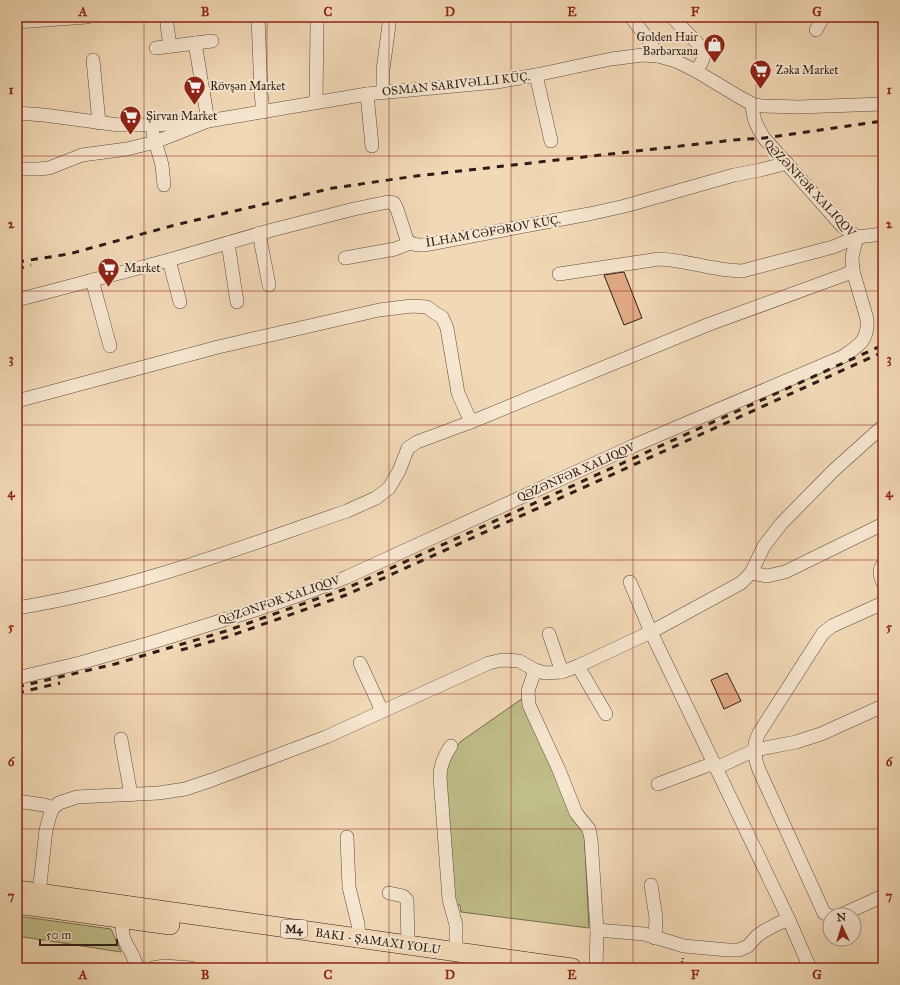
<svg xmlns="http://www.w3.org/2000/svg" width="900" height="985" font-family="'IM FELL Great Primer',serif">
<rect width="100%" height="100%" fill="#f2d9b6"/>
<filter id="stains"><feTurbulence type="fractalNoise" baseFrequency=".005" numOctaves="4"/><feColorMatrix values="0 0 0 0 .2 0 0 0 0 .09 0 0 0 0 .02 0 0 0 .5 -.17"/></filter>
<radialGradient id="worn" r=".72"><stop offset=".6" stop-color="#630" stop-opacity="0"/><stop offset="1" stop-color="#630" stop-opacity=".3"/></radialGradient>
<g fill="#c0be89" stroke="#766d50">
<path d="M 523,698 L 584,829 L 589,928 L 461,912 L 460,905 L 452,905 L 445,764 L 460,742 Z"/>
<path d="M 17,916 L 111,929 L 121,952 L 17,936 Z"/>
</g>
<g fill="#e3ab88" stroke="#2d1c16">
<path d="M 624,272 L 642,318 L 624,325 L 604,275 Z"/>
<path d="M 727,673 L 741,701 L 724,709 L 711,680 Z"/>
</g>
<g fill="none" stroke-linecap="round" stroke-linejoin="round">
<defs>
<g id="minor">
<path d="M 258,17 L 261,93 L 263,112"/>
<path d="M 631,17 L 650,42 L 658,56"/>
<path d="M 672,17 L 701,47 C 707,56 702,62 696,71"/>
<path d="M 17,22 L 87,17"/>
<path d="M 167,25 L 170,46"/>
<path d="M 816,30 L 823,17"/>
<path d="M 156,48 L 212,41"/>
<path d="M 93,60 L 99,123"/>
<path d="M 536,75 L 551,141"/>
<path d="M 383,92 L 383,70 L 390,17"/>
<path d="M 367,94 L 372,146"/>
<path d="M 316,102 L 317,25"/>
<path d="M 752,104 C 753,119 756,125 764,138 L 842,226 L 857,237"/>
<path d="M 17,113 L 44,115 L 119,125 L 156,125 L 208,121 L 367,94 L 497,82 L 536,75 L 611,59 L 643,55 L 658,56 L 676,61 L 696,71 L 741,98 L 752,104 L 762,106 L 799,107 L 883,104"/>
<path d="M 153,134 L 162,165 L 164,185"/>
<path d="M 17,169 L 38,169 L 49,168 L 82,155 L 127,149 L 155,142 L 208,121 L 195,43"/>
<path d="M 259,233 L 269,285"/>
<path d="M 228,243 L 237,302"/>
<path d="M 345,258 L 395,249 L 410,243"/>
<path d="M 169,260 L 180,302"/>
<path d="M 559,274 L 659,259 C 687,260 714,271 742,271 L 833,247 L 857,237 L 883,234"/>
<path d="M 92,280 L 110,346"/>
<path d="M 17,300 L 169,260 L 272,230 L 354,209 L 388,202 L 394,203 L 397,209 L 407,240 C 412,245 417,245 424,245 L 589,214 L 625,206 L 734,175 L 760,170 L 787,163"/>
<path d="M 17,401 L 218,347 L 379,310 L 412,306 L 427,307 L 435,313 L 442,317 L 447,328 L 458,393 L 471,422"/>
<path d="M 883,564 C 878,571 880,575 883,583"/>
<path d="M 751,573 L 767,576 L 785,572 L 883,524"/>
<path d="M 630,582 L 651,632 L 789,920 L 810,968"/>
<path d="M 17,608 C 131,590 239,548 347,511 L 376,498 L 389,488 L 399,471 L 408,448 L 417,442 L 471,422 L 707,325 L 844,275 L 853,271"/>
<path d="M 549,634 L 562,672"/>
<path d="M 360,663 L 382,711"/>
<path d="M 578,666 L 606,714"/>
<path d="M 535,670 L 528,691 L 529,705 L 559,770 L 576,813 L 589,829 L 591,839 L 597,930 L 596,968"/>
<path d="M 17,678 L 80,663 L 150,643 L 249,612 L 314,590 L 347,577 L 633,446 L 842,357 C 858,346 869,341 867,319 L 853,271 L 852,257 L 857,237"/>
<path d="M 121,739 L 131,795"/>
<path d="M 451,746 C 444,756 440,765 440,777 L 449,899 L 456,925 L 456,952"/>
<path d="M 716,768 L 755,750 L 755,743 L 759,733 L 823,633 L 832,626 L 883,603"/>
<path d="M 658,784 L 714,763"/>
<path d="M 17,801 L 44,805 L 53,808"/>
<path d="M 347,837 L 349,887 L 358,924 L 359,939"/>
<path d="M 651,885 L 656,918 L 655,938"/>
<path d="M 39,893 L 46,830 L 50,815 L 53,808 L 59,803 L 77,797 L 159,793 L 185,789 L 212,780 L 326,737 L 489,663 L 502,660 L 519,661 L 535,670 L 545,673 L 562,672 L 578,666 L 651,632 L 741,583 L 751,573 L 764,546 L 781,524 L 833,471 L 883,426"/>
<path d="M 389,893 L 403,896 L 407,900 L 408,945"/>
<path d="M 841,915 L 883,896"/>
<path d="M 830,916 L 824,913 L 759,770 L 756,761 L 755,750 L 796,742 L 821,734 L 883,706"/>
<path d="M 123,918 C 119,945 133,947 137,968"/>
<path d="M 597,930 L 644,934 L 684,946 L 728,950 L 739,950 L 748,946 L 757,936 L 764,931 L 779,923 L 789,920"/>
<path d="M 153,968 L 164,966 L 191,968"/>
</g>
<g id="highway">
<path d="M 17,890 L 572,968"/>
<path d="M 17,904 L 170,925"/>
</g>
</defs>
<use href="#minor" stroke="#5e4b3e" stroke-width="14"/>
<use href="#highway" stroke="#2d1c16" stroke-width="20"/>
<path stroke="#2d1c16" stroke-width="2" stroke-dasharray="1 2" stroke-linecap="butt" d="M 681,968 L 683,957"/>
<use href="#minor" stroke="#f7e6d0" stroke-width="13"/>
<use href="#highway" stroke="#f2d9b6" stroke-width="19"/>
<g stroke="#2d1c16" stroke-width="3" stroke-dasharray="7 7" stroke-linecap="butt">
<path d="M 17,262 L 69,254 L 175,225 L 333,188 L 416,176 L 734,140 L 764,138 L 883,121"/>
<path d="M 17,269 L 31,265"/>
<path d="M 181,650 L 227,637 L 346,595 L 883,352"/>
<path d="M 17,687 L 115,664 L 226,631 L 345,589 L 883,345"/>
<path d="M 17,693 L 60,683"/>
</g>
</g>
<path fill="none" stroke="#8f2418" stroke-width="1" stroke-opacity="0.55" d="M 144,17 L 144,968M 267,17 L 267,968M 389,17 L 389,968M 511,17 L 511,968M 633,17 L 633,968M 756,17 L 756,968M 17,156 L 883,156M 17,291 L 883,291M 17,425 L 883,425M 17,560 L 883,560M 17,694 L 883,694M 17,829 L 883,829"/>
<defs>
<symbol id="shop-pin" viewBox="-11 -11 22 30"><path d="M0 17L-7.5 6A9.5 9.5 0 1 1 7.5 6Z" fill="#8f2418" stroke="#f7e6d0"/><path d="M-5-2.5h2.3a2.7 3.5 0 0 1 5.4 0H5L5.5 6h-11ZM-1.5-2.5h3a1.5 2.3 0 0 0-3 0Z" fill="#fff"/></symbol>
<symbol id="supermarket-pin" viewBox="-11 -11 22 30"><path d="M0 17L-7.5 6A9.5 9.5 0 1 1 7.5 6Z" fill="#8f2418" stroke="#f7e6d0"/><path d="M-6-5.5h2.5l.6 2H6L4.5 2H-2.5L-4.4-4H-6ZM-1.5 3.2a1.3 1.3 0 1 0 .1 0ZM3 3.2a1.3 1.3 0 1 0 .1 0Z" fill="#fff"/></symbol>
</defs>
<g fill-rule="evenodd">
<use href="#shop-pin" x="702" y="32" width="25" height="34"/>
<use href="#supermarket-pin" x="748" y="58" width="25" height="34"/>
<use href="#supermarket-pin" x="182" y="74" width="25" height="34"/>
<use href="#supermarket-pin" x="118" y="104" width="25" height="34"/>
<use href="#supermarket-pin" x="96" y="256" width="25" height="34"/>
</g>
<g text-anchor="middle" stroke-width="4" stroke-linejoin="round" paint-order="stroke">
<rect fill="#f7e6d0" stroke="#6a594e" stroke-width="1" x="281" y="920" width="26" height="18" rx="3"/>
<g font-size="11" font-weight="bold" fill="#2d1c16">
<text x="294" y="933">M4</text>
</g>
<g font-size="12" fill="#2d1c16" stroke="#f7e6d0" text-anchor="start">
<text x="698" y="41" text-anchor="end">Golden Hair<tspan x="698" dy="14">Bərbərxana</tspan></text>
<text x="776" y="74">Zəka Market</text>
<text x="210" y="90">Rövşən Market</text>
<text x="146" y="120">Şirvan Market</text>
<text x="124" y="272">Market</text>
</g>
<g font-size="12" fill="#2d1c16" stroke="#f7e6d0">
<text transform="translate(456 84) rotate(-6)" y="4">OSMAN SARIVƏLLI KÜÇ.</text>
<text transform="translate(810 188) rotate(47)" y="4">QƏZƏNFƏR XALIQOV</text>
<text transform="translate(493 231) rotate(-10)" y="4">İLHAM CƏFƏROV KÜÇ.</text>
<text transform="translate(576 472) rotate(-24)" y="4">QƏZƏNFƏR XALIQOV</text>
<text transform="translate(279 600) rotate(-19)" y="4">QƏZƏNFƏR XALIQOV</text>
<text transform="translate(378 941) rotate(8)" y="4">BAKI - ŞAMAXI YOLU</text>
</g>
</g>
<rect width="900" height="985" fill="none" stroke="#f2d9b6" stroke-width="44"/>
<g transform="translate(842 927) rotate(356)"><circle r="19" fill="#f7e6d0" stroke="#a69586"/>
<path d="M0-3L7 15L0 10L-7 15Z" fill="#8f2418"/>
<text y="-6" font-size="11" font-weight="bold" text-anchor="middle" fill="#2d1c16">N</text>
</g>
<path d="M40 939v6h77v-6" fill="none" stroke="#2d1c16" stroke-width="2"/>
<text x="46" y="939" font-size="12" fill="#2d1c16" stroke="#f7e6d0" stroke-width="3" paint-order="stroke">50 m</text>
<rect x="22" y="22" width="856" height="941" fill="none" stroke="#8f2418" stroke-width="1.5"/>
<g font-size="13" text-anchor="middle" font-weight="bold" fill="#8f2418">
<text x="83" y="16">A</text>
<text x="205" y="16">B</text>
<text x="328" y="16">C</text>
<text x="450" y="16">D</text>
<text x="572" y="16">E</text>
<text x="695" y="16">F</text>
<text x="817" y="16">G</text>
<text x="11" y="94">1</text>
<text x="889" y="94">1</text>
<text x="11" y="228">2</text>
<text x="889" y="228">2</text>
<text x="11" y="363">3</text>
<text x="889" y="363">3</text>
<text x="11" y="497">4</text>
<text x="889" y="497">4</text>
<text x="11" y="631">5</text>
<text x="889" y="631">5</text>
<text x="11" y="766">6</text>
<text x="889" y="766">6</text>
<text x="11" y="900">7</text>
<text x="889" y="900">7</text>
<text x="83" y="979">A</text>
<text x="205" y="979">B</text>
<text x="328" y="979">C</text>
<text x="450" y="979">D</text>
<text x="572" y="979">E</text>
<text x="695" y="979">F</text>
<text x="817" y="979">G</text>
</g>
<rect width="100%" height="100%" filter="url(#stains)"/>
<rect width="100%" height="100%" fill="url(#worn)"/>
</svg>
